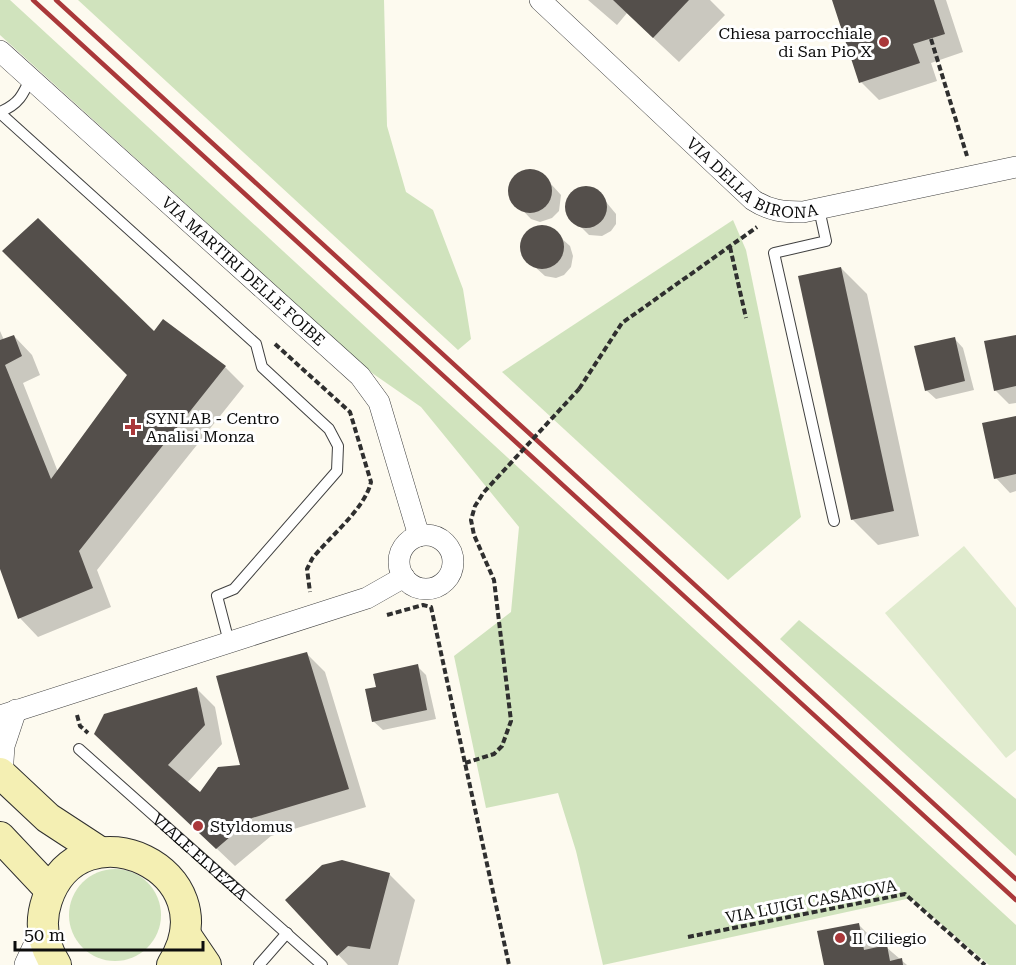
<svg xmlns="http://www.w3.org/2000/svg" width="1016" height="965" font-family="'Roboto Serif',serif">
<rect width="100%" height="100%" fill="#fdfaef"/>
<g fill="#d0e3bd">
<path d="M 0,0 L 10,0 L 1016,925 L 1016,965 L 989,965 L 911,898 L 603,965 L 576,851 L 558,793 L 486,808 L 454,656 L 511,612 L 519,527 L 421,407 L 372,373 L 0,35 Z"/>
<path d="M 78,0 L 384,0 L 387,126 L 406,192 L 433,210 L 463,289 L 471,339 L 458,350 Z"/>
<path d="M 733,220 L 746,250 L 801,517 L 728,580 L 502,372 Z"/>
<path d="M 799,620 L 1016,799 L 1016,856 L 780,639 Z"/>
<circle cx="115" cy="915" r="46"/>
</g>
<path fill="#e0ebce" d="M 964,546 L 1016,608 L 1016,750 L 1006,758 L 885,613 Z"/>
<g fill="#0003">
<path d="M 588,0 L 710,0 L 725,15 L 679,62 L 627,13 L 617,25 Z"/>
<path d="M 833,0 L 946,0 L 963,52 L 931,63 L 937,81 L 879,100 L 861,82 Z"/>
<path d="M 527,170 L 540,172 L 561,195 L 559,211 L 552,218 L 540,222 L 531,219 L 511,198 L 511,182 L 518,174 Z"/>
<path d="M 588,188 L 597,191 L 616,214 L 616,224 L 611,231 L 602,236 L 589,235 L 568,214 L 567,203 L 577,190 Z"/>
<path d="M 540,227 L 550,228 L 570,246 L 573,256 L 571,267 L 564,275 L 556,278 L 545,276 L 524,257 L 523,240 L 531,230 Z"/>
<path d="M 841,268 L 867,294 L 919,536 L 878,545 L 852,519 Z"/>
<path d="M 164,321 L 225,367 L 244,386 L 97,570 L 111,607 L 38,637 L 20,618 L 0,564 L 0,331 L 4,340 L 14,336 L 32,355 L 40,375 L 23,383 L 58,472 L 129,375 Z"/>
<path d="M 1016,337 L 1016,403 L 1009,404 L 995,390 Z"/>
<path d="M 954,338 L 963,348 L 974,390 L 936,399 L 926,390 Z"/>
<path d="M 1016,417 L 1016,491 L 1010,493 L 996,478 Z"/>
<path d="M 306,653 L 325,672 L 366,807 L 271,836 L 235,866 L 115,752 L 196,688 L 215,707 L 222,744 L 187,783 L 200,794 L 242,767 Z"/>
<path d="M 417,666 L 426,675 L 436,719 L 383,730 L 373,721 L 378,688 Z"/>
<path d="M 389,874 L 415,900 L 398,965 L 348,965 L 287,900 Z"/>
<path d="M 858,924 L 877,943 L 878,948 L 886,947 L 907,965 L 825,965 Z"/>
</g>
<g fill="#544f4b">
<path d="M 613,0 L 689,0 L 653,38 Z"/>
<path d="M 832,0 L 934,0 L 945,34 L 913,44 L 920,63 L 859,83 Z"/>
<circle cx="530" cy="191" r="22"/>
<circle cx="586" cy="207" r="21"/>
<path d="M 38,218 L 154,331 L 163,319 L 226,366 L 79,551 L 93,588 L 18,619 L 0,569 L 0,340 L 14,335 L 22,356 L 5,365 L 51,479 L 127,375 L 2,251 Z"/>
<circle cx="542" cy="247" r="22"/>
<path d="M 841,267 L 894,511 L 851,520 L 798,276 Z"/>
<path d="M 1016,335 L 1016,386 L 994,391 L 984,341 Z"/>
<path d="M 955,337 L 965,381 L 925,391 L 914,346 Z"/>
<path d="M 1016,416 L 1016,474 L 994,479 L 982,423 Z"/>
<path d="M 307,652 L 349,789 L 252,818 L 216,849 L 94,734 L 104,714 L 197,687 L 205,725 L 168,765 L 200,792 L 218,767 L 240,765 L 216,676 Z"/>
<path d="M 418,664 L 427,710 L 372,722 L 365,689 L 376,687 L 373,674 Z"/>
<path d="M 342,860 L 390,873 L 370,949 L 348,946 L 337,956 L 285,900 L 322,865 Z"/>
<path d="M 859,923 L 864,950 L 887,945 L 890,961 L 902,958 L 903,965 L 824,965 L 817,931 Z"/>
</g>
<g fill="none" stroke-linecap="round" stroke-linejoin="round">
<defs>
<g id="service">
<path d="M 0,112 C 19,104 23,95 31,77"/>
<path d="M 0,113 L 256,344 L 262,367 L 329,429 L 338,446 L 337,471 L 234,589 L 217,596 L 229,642"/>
<path d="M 819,209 L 826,241 L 774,253 L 834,521"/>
<path id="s1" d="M 79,749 L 322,965"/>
<path d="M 259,965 L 287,933"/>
</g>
<g id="minor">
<path id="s2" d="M 540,0 L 753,200 C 770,211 783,212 803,212 L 1016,167"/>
<path id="s3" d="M 0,51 L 360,376 L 379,402 L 419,536"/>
<circle cx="426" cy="562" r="27"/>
<path d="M 0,716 L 367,598 L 404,577"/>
<path d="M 2,776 L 4,746 L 16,710"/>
</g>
<path id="tertiary" d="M 28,965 L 43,933"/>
<g id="secondary">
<path d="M 0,773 L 48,818 L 100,852"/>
<path d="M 0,837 L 50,890"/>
<path d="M 185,934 L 206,965"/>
<path d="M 56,965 C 43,945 39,923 47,900 C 80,801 232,871 172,965"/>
</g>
</defs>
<use href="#service" stroke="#404040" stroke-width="12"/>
<use href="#minor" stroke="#404040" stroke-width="22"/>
<use href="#tertiary" stroke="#404040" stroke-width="28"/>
<use href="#secondary" stroke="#2f2f2f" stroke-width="32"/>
<g stroke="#2f2f2f" stroke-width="4" stroke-dasharray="6 3" stroke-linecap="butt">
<path d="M 931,39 L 967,156"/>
<path d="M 730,247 L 746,318"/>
<path d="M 275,344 L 350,412 L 371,482 C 365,509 329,537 312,559 L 307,569 L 310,592"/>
<path d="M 579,389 L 622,323 L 757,227"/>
<path d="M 387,615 L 423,605 L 431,607 L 509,965"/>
<path d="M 77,715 L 80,726 L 88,733"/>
<path d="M 465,763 L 494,754 L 502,746 L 511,721 L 494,580 L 474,535 L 471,520 L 475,506 L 484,492"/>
<path d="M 688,937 L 905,894 L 985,965"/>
</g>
<use href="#service" stroke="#fff" stroke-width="10"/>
<use href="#minor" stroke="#fff" stroke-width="21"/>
<use href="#tertiary" stroke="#fff" stroke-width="27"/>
<use href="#secondary" stroke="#f4efb3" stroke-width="30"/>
<g stroke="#aa383a" stroke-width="4.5">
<path d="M 33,0 L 1016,900"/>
<path d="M 56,0 L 1016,879"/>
</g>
<path stroke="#2f2f2f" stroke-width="4" stroke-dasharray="6 3" stroke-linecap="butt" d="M 484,492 L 579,389"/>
</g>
<g fill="#aa383a" stroke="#fff" stroke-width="2">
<circle cx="884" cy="42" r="6"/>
<path d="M130 418h6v6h6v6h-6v6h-6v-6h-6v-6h6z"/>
<circle cx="198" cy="826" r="6"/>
<circle cx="840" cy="938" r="6"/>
</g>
<g text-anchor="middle" stroke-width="6" stroke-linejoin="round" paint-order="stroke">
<g font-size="16" fill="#0d0d0d" stroke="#fff" text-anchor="start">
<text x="872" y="39" text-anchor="end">Chiesa parrocchiale<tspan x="872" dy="18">di San Pio X</tspan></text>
<text x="146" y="424">SYNLAB - Centro<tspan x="146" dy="18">Analisi Monza</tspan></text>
<text x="210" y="832">Styldomus</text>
<text x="852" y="944">Il Ciliegio</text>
</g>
<g font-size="16" fill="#0d0d0d" stroke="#fff">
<text dy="6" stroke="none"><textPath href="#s2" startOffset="282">VIA DELLA BIRONA</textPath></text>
<text dy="6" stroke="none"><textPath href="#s3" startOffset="328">VIA MARTIRI DELLE FOIBE</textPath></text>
<text dy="6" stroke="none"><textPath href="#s1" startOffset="162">VIALE ELVEZIA</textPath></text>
<text transform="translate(811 901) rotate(-11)" y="6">VIA LUIGI CASANOVA</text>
</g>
</g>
<path d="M15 941v9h188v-9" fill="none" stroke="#0d0d0d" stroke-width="3"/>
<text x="24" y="941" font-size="18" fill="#0d0d0d" stroke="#ffffff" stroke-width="4.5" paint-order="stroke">50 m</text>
</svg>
